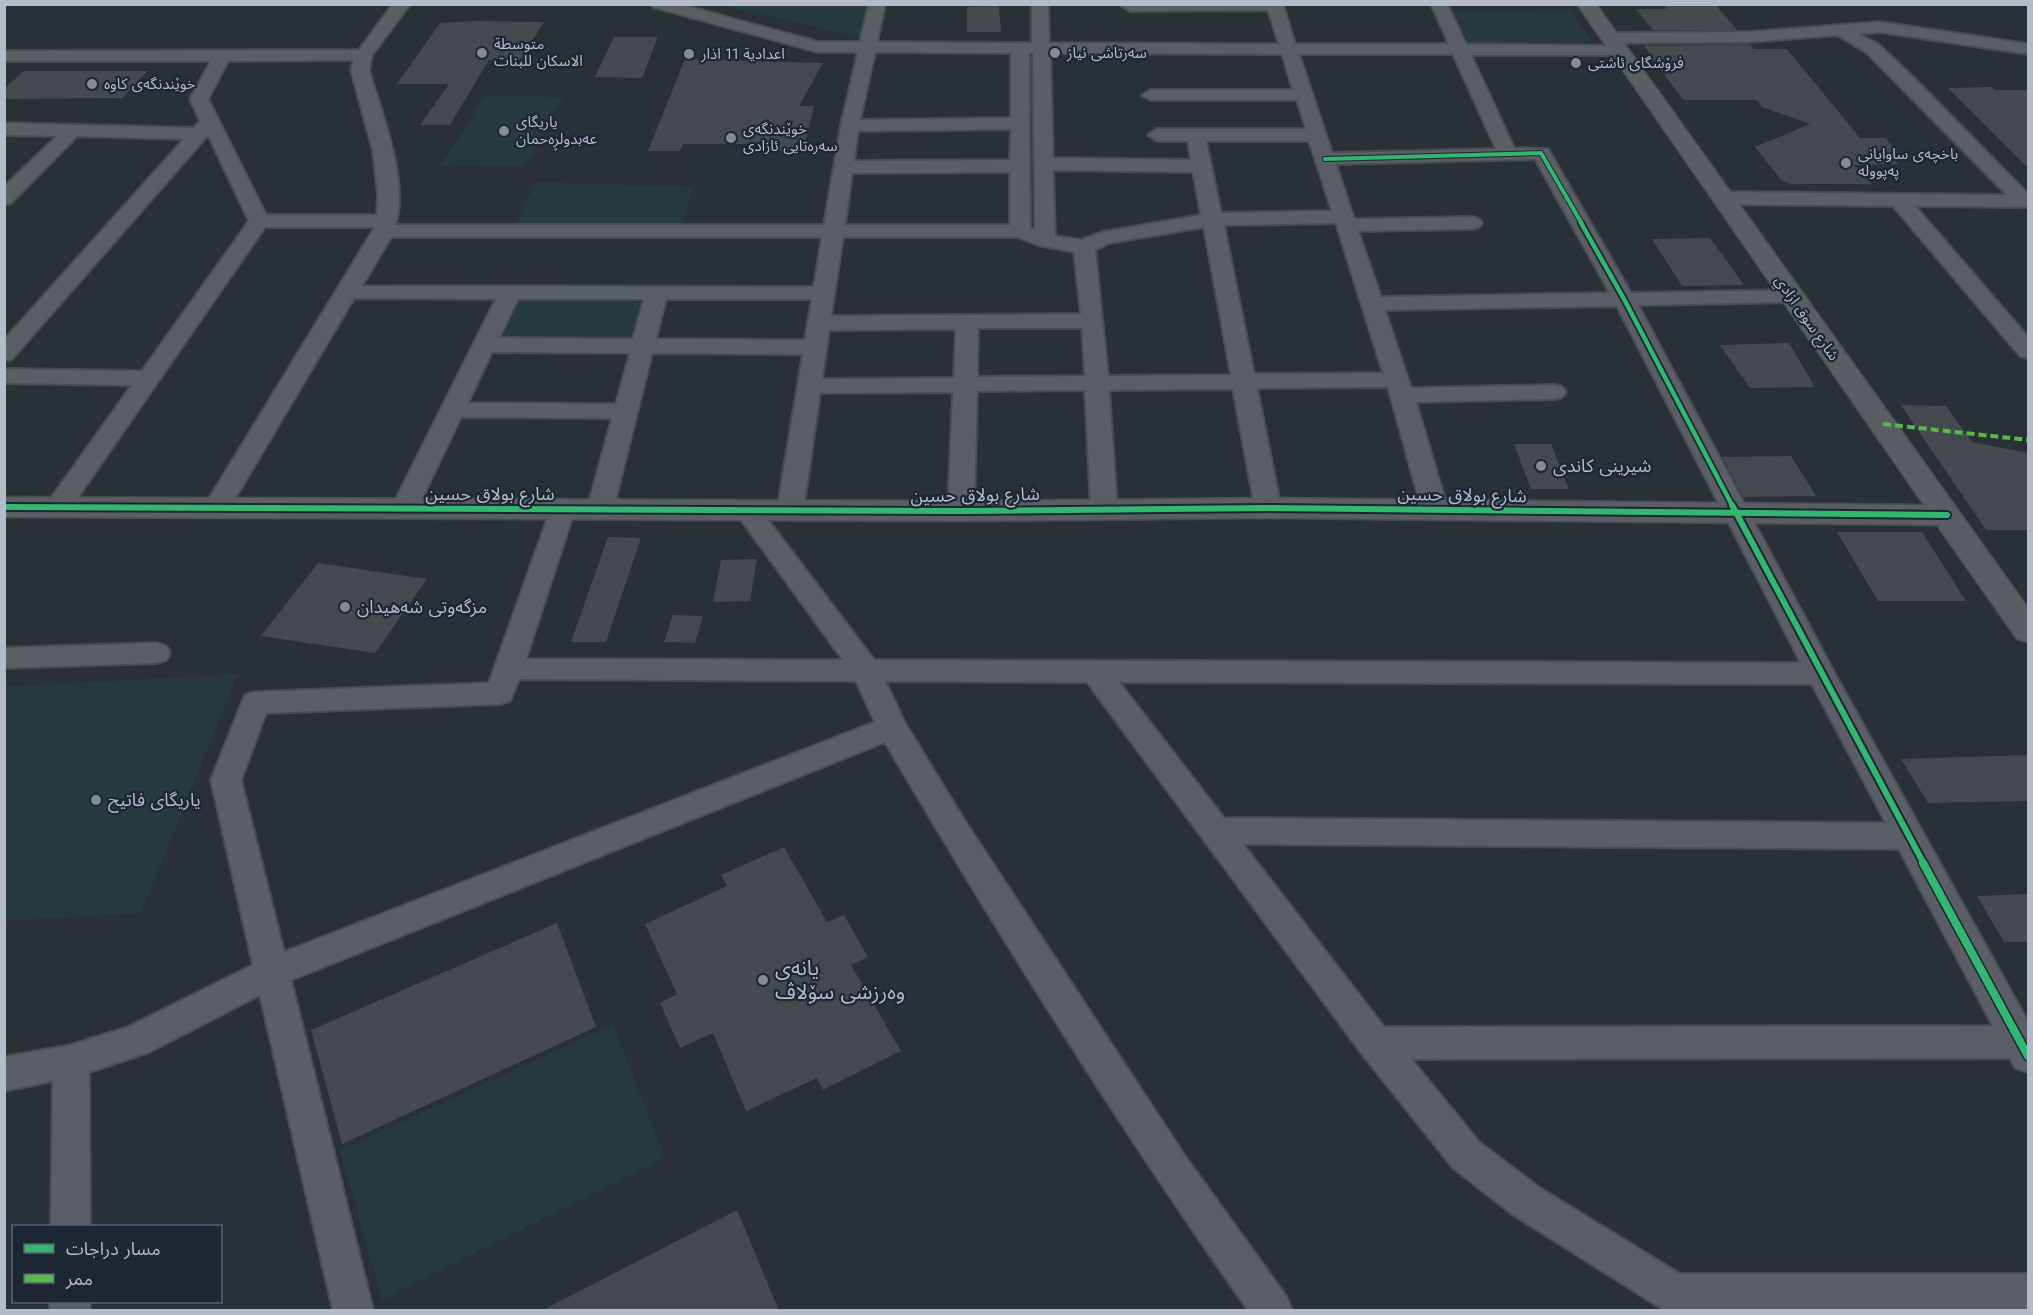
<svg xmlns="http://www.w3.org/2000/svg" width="2033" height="1315" font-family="Jost,'Noto Sans Arabic',sans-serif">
<rect width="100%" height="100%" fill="#2a3038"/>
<g fill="#273a3e">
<path d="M 720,5 L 867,5 L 861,37 Z"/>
<path d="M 1572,11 L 1592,42 L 1469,42 L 1453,12 Z"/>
<path d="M 485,96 L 563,97 L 525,166 L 441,165 Z"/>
<path d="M 536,182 L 694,187 L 681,227 L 514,225 Z"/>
<path d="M 519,299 L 635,301 L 647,306 L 637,339 L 502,337 Z"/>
<path d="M 238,674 L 141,913 L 5,921 L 5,687 Z"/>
<path d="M 613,1025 L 665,1157 L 382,1300 L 340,1150 Z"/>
</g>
<g fill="#444950">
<path d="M 1663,4 L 1715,4 L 1737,30 L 1653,30 L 1636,9 L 1666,9 Z"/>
<path d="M 999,6 L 1001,32 L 967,32 L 967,7 Z"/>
<path d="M 477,21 L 544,22 L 520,60 L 489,60 L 450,125 L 420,125 L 449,84 L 397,84 L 440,23 Z"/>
<path d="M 614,37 L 658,37 L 642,78 L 595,77 Z"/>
<path d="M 1750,44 L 1754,49 L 1787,49 L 1860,138 L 1885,138 L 1907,161 L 1895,161 L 1899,164 L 1854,165 L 1872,184 L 1791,184 L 1782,181 L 1755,147 L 1810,124 L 1762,107 L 1757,100 L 1683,100 L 1644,46 Z"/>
<path d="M 685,59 L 823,63 L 799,106 L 814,106 L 803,151 L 774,151 L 776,144 L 683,144 L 680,151 L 648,151 Z"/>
<path d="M 24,71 L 148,71 L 122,98 L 4,99 L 4,89 Z"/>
<path d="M 1991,87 L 1995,90 L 2028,90 L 2028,168 L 1948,88 Z"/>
<path d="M 1710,238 L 1744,285 L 1682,286 L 1652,239 Z"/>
<path d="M 1789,343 L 1815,387 L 1750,388 L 1720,345 Z"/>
<path d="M 1901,405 L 1946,406 L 1972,442 L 2028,453 L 2028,530 L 1986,530 Z"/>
<path d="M 1514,444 L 1551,444 L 1569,489 L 1531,489 Z"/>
<path d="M 1791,456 L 1816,496 L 1743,497 L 1722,457 Z"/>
<path d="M 1837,532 L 1922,532 L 1966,601 L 1878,601 Z"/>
<path d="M 608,537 L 641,538 L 606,642 L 571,642 Z"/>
<path d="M 757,559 L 750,601 L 713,602 L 721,560 Z"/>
<path d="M 318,563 L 427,579 L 375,653 L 261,636 Z"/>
<path d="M 673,615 L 703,616 L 695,643 L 664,642 Z"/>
<path d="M 2028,755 L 2028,801 L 1928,803 L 1901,759 Z"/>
<path d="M 784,847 L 827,922 L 844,915 L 868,957 L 851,965 L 901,1051 L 823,1090 L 817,1078 L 746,1111 L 713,1033 L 680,1048 L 660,1003 L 677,994 L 645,924 L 727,886 L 721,875 Z"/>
<path d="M 2028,894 L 2028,942 L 2004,942 L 1977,896 Z"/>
<path d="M 557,923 L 596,1027 L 342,1144 L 311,1030 Z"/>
<path d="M 737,1210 L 779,1311 L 541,1311 Z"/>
</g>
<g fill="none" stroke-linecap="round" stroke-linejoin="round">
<defs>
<g id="street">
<path d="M 393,4 L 410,4 L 372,55 L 369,70 C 381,112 410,183 395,225 L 824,225 L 841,126 L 858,52 L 818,52 L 653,7 L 651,4 L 679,4 L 818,42 L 860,42 L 869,4 L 885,4 L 877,42 L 1032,43 L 1032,4 L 1048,4 L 1049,43 L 1279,44 L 1268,10 L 1130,11 L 1122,6 L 1283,4 L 1295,44 L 1449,44 L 1431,4 L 1447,4 L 1466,44 L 1624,46 L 1626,50 L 1624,54 L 1618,55 L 1471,55 L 1514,148 L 1548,149 L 1631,293 L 1792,290 L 1800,291 L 1803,296 L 1800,301 L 1792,302 L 1638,305 L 1835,674 L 2028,1022 L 2028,1072 L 2015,1068 L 2010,1058 L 1411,1059 L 1479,1142 L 1540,1188 L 1680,1274 L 2028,1274 L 2028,1310 L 1664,1310 L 1512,1214 L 1453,1168 L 1362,1054 L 1087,682 L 885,681 L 905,723 L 963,818 L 1185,1156 L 1286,1296 L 1292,1310 L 1248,1310 C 1119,1127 999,936 885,742 L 291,980 L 373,1310 L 333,1310 L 260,995 L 149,1052 L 89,1072 L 90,1226 L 51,1226 L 53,1081 L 4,1091 L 4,1057 L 71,1045 L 128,1027 L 253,965 L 211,780 L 245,695 L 255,692 L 489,683 L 553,503 L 562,501 L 571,503 L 575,509 L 526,659 L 843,660 L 734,510 L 738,504 L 747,502 L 756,504 L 874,660 L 1801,663 L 1617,306 L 1385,310 L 1411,388 L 1554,385 L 1562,387 L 1566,392 L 1562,397 L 1554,399 L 1416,402 L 1448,510 L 1444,516 L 1435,518 L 1426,516 L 1422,510 L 1388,387 L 1257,388 L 1281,508 L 1277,514 L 1268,516 L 1259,514 L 1255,508 L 1233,389 L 1109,390 L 1117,508 L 1113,514 L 1104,516 L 1095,514 L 1091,508 L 1085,390 L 977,391 L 974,511 L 970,517 L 961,519 L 952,517 L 948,511 L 953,392 L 820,393 L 803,511 L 799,517 L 790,519 L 781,517 L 777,511 L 803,354 L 652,353 L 613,510 L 609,516 L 600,518 L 591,516 L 587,510 L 612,418 L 461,417 L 417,509 L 413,515 L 404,517 L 395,515 L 391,509 L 496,299 L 354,298 L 230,507 L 226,513 L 217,515 L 208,513 L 204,507 L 375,227 L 265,227 L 67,513 L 58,515 L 49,513 L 45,507 L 49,501 L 132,385 L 4,383 L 4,369 L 142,371 L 249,221 L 208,135 L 12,359 L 4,361 L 4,340 L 184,139 L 77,136 L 11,203 L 4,205 L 4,187 L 57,136 L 4,135 L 4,123 L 194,128 L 200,121 L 190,99 L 211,61 L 4,61 L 4,51 L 359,50 ZM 875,52 L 1011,53 L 1011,118 L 860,120 ZM 1029,53 L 1033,53 L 1035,230 L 1030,228 ZM 1050,53 L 1282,54 L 1293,90 L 1151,90 L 1142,95 L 1151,100 L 1297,100 L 1306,129 L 1157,129 L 1148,135 L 1157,141 L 1188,141 L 1191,160 L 1053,158 ZM 1299,54 L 1453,54 L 1496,149 L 1332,153 ZM 354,60 L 351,70 L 373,151 L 378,194 L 377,215 L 266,215 L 208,99 L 228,61 ZM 1011,129 L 1010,160 L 854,161 L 858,131 ZM 1206,141 L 1309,141 L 1332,211 L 1221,213 ZM 1535,159 L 1610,293 L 1381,297 L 1358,231 L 1472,229 L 1479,227 L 1482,223 L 1479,219 L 1472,217 L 1354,219 L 1336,164 ZM 1053,170 L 1193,172 L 1201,215 L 1103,232 L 1081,240 L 1055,236 ZM 1010,172 L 1010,225 L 845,225 L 852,173 ZM 1336,223 L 1383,373 L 1254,374 L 1224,225 ZM 1204,227 L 1231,375 L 1108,376 L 1095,250 L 1109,243 ZM 391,237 L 822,237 L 814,287 L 362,286 ZM 843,237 L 1017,237 L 1038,245 L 1074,252 L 1081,314 L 831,316 ZM 518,299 L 644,299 L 633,339 L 499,338 ZM 666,299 L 812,299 L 805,340 L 656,339 ZM 978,328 L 1082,328 L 1085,376 L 977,377 ZM 956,329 L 954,378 L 822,379 L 829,330 ZM 492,352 L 630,353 L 616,404 L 468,403 ZM 519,679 L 856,681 L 875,722 L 284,952 L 241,780 L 266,713 L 500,704 L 510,701 ZM 1119,682 L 1812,684 L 1886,823 L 1224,818 ZM 1243,844 L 1899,849 L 1993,1026 L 1384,1027 Z"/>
<path d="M 1880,22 L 2028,44 L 2028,54 L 1880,32 L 1858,34 L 1878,44 L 1913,77 L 2028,194 L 2028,207 L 1915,206 L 2028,337 L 2028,358 L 2020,356 L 1893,206 L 1723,204 L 1716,202 L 1713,198 L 1716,194 L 1723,192 L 2007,195 L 1866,52 L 1837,35 L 1749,42 L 1609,43 L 1601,38 L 1609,33 L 1749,32 Z"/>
<path d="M 156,643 L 166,646 L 170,653 L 166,660 L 156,663 L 4,668 L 4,648 Z"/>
<rect x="50" y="1302" width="40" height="8"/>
</g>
<path id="secondary" d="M 1577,4 L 1596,4 L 2028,608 L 2028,642 L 2017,639 L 1937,525 L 1268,518 L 961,521 L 4,517 L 4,497 L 961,501 L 1268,498 L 1924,505 Z"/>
</defs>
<use href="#street" stroke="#484c53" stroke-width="4"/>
<use href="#secondary" stroke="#484c53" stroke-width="3"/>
<use href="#street" fill="#5a5e66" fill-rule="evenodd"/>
<use href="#secondary" fill="#595d64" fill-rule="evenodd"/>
<path stroke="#58b947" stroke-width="4" stroke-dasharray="8 4" stroke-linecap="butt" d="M 1883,424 L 2028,440"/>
<defs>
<path id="cycleway-far3" d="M 1325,159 L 1541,153 L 1582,224"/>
<path id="cycleway-far2" d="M 1581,223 L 1624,299 L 1733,507"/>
<g id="cycleway-far1">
<path d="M 1732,505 L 1924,864"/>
<path d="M 4,507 L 961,511 L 1268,508 L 1947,515"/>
</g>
<path id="cycleway" d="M 1923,863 L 2028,1056"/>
</defs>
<use href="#cycleway-far3" stroke="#1d2633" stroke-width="6"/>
<use href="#cycleway-far2" stroke="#1d2633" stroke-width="8"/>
<use href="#cycleway-far1" stroke="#1d2633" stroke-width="10"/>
<use href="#cycleway" stroke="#1d2633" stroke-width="11"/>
<use href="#cycleway-far3" stroke="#33b770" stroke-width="4"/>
<use href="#cycleway-far2" stroke="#33b770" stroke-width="4.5"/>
<use href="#cycleway-far1" stroke="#33b770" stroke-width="6"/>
<use href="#cycleway" stroke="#33b770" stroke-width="8"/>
</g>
<g fill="#848b96" stroke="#1d2633" stroke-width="2">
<circle cx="482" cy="53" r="6"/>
<circle cx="1055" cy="53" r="6"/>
<circle cx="689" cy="54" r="6"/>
<circle cx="1576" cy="63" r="6"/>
<circle cx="92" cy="84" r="6"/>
<circle cx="504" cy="131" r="6"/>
<circle cx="731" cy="138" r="6"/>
<circle cx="1846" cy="163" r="6"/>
<circle cx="1541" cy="466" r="6"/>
<circle cx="345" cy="607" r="6"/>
<circle cx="96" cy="800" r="6"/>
<circle cx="763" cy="980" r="6"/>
</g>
<g text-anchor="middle" stroke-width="4.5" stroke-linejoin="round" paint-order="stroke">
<g font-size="15" fill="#b4bcc9" stroke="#1d2633" text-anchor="start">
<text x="494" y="49">متوسطة<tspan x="494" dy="17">الاسكان للبنات</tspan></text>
<text x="1067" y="58">سەرتاشی نیاز</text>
<text x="701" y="59">اعدادية 11 اذار</text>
<text x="1588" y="68">فرۆشگای ئاشتی</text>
<text x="104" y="89">خوێندنگەی کاوە</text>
<text x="516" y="127">یاریگای<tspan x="516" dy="17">عەبدولڕەحمان</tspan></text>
<text x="743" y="134">خوێندنگەی<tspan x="743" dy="17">سەرەتایی ئازادی</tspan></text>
<text x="1858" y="159">باخچەی ساوایانی<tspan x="1858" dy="17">پەپوولە</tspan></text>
</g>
<g font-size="15" fill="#b4bcc9" stroke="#1d2633">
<text transform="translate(1807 318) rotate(55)" y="5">شارع سوق ازادي</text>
</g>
<g font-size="18" fill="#b4bcc9" stroke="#1d2633" text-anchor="start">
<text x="1553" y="472">شیرینی کاندی</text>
<text x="357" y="613">مزگەوتی شەهیدان</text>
<text x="108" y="806">یاریگای فاتیح</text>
</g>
<g font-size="18" fill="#b4bcc9" stroke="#1d2633">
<text x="490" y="500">شارع بولاق حسين</text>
<text transform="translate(975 495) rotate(-1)" y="6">شارع بولاق حسين</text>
<text transform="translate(1462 495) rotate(1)" y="6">شارع بولاق حسين</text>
</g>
<g font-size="21" fill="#b4bcc9" stroke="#1d2633" text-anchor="start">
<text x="775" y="975">یانەی<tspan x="775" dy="24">وەرزشی سۆلاڤ</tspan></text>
</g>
</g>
<rect width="2033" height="1315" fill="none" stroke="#b4bcc9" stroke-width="12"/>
<rect x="12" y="1225" width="210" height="78" fill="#1d2633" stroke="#59626f" stroke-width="1.5"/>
<rect x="24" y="1244" width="30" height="9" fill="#33b770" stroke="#59626f" stroke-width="1.5"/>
<text x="66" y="1255" font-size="18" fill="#b4bcc9">مسار دراجات</text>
<rect x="24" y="1274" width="30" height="9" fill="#58b947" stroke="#59626f" stroke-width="1.5"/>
<text x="66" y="1285" font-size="18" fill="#b4bcc9">ممر</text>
</svg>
